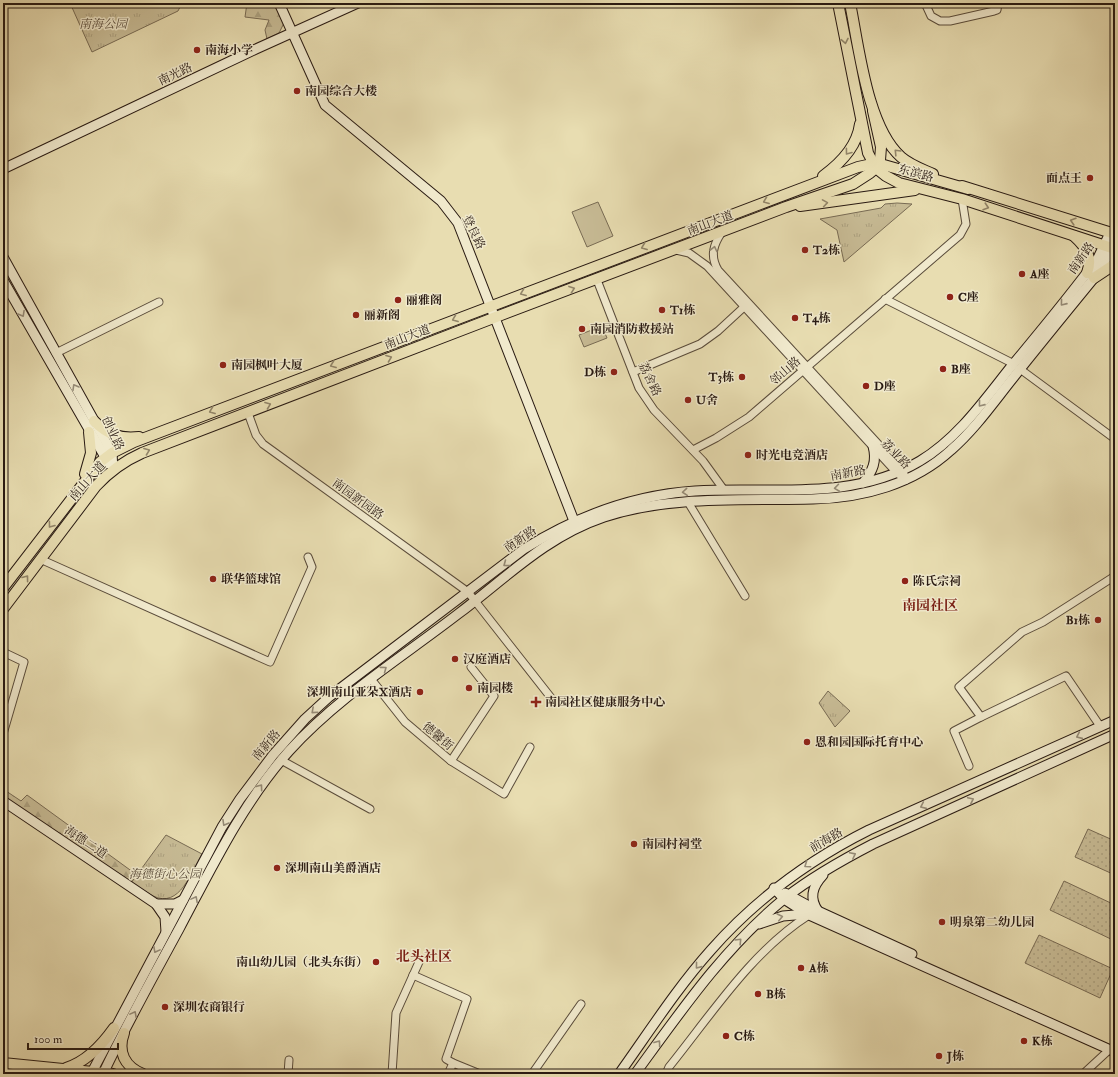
<svg xmlns="http://www.w3.org/2000/svg" width="1118" height="1077" font-family="'IM FELL Double Pica','Noto Serif SC',serif">
<defs>
<pattern id="forest-firs" width="22" height="20" patternUnits="userSpaceOnUse"><rect width="22" height="20" fill="#c8bc96"/><path d="M5 1l3.5 6h-7zM16 11l3.5 6h-7z" fill="#aca180"/></pattern>
<pattern id="park-tufts" width="24" height="20" patternUnits="userSpaceOnUse"><rect width="24" height="20" fill="#c8bc96"/><path d="M3 7l-1-3M5 7V3M7 7l1-3M15 17l-1-3M17 17v-4M19 17l1-3" fill="none" stroke="#aca180"/></pattern>
<pattern id="garden-dots" width="8" height="8" patternUnits="userSpaceOnUse"><rect width="8" height="8" fill="#c8bc96"/><path d="M2 2h.1M6 6h.1" fill="none" stroke="#aca180" stroke-width="1.8" stroke-linecap="round"/></pattern>
</defs>
<rect width="100%" height="100%" fill="#e8ddb1"/>
<filter id="stains"><feTurbulence type="fractalNoise" baseFrequency=".005" numOctaves="4"/><feColorMatrix values="0 0 0 0 .2 0 0 0 0 .09 0 0 0 0 .02 0 0 0 .5 -.17"/></filter>
<radialGradient id="worn" r=".72"><stop offset=".6" stop-color="#630" stop-opacity="0"/><stop offset="1" stop-color="#630" stop-opacity=".3"/></radialGradient>
<g fill="#c8bc96" stroke="#786b54">
<path d="M 598,202 L 613,236 L 587,247 L 572,212 Z"/>
<path d="M 602,326 L 607,338 L 584,347 L 579,335 Z"/>
</g>
<g fill="url(#forest-firs)" stroke="#786b54">
<path d="M 247,3 L 274,3 L 284,23 L 279,33 L 267,39 L 265,30 L 269,20 L 245,17 Z"/>
<path d="M 3,789 L 21,801 L 27,795 L 137,875 L 131,883 L 3,798 Z"/>
</g>
<g fill="url(#park-tufts)" stroke="#786b54">
<path d="M 70,3 L 182,3 L 178,11 L 92,52 Z"/>
<path d="M 897,203 L 912,204 L 844,262 L 837,230 L 820,219 L 881,208 L 885,204 Z"/>
<path d="M 828,691 L 850,711 L 835,727 L 819,703 Z"/>
<path d="M 166,835 L 202,854 C 191,872 180,909 153,896 C 146,892 138,887 131,883 Z"/>
</g>
<g fill="url(#garden-dots)" stroke="#786b54">
<path d="M 1088,829 L 1115,841 L 1115,875 L 1075,857 Z"/>
<path d="M 1064,881 L 1115,905 L 1115,941 L 1050,910 Z"/>
<path d="M 1039,935 L 1113,969 L 1100,998 L 1025,963 Z"/>
</g>
<g fill="none" stroke-linecap="round" stroke-linejoin="round">
<path stroke="#c2b691" stroke-width="12" stroke-dasharray="12 6" stroke-linecap="butt" d="M 3,1069 L 53,1074"/>
<defs>
<g id="street">
<path d="M 925,3 L 931,16 L 940,21 L 950,21 L 994,11 L 997,10 L 998,3"/>
<path d="M 722,232 C 713,245 710,256 718,270 L 892,459 L 904,474"/>
<path d="M 676,250 L 689,253 L 707,266 L 897,473 L 906,480"/>
<path d="M 597,280 L 639,388 L 654,410 L 703,461 L 724,490"/>
<path d="M 885,299 L 1014,364"/>
<path d="M 56,353 L 159,302"/>
<path d="M 1020,369 L 1115,439"/>
<path d="M 633,372 L 700,344 L 718,331 L 744,307"/>
<path d="M 248,413 L 256,435 L 263,444 L 468,592 L 552,699"/>
<path d="M 693,450 L 716,438 L 749,417 L 960,235 L 966,224 L 962,199"/>
<path d="M 688,502 L 745,596"/>
<path d="M 40,559 L 270,662 L 312,567 L 308,557"/>
<path d="M 3,652 L 24,662 L 3,734"/>
<path d="M 371,679 L 405,722 L 451,761 L 504,794 L 530,747"/>
<path d="M 981,717 L 1066,676 L 1100,726"/>
<path d="M 281,760 L 370,809"/>
<path d="M 451,761 L 494,696 L 471,667"/>
<path d="M 969,766 L 954,731 L 981,717 L 959,687 L 1022,632 L 1043,622 L 1115,576"/>
<path d="M 413,975 L 467,999 L 446,1059 L 453,1063 L 448,1074"/>
<path d="M 453,1063 L 480,1074"/>
<path d="M 288,1074 L 289,1060"/>
<path d="M 392,1074 L 396,1013 L 419,962"/>
<path d="M 532,1074 L 581,1004"/>
<path d="M 666,1074 L 669,1067 C 711,1015 752,951 809,915"/>
<path d="M 1083,1074 L 1110,1049"/>
</g>
<g id="secondary">
<path d="M 279,3 L 325,105 L 441,201 L 458,223 L 574,521"/>
<path d="M 3,169 L 256,49 L 358,3"/>
<path d="M 3,257 L 112,453 L 113,470"/>
<path d="M 3,280 L 109,464"/>
<path d="M 863,483 C 873,471 877,461 873,446"/>
<path d="M 3,801 L 156,904 L 165,917 L 166,932"/>
<path d="M 774,888 L 784,899 L 809,915 L 1115,1052"/>
<path d="M 785,893 L 818,911 L 912,954"/>
<path d="M 156,904 L 175,904 L 183,900"/>
<path d="M 818,911 C 809,898 812,887 823,875"/>
<path d="M 759,924 L 783,916 L 807,914"/>
<path d="M 91,1074 L 222,827 L 240,799 L 273,755 L 305,719 L 329,697 L 524,549 C 577,516 632,495 695,491 C 771,486 851,502 920,461 C 957,439 983,402 1010,368 C 1040,332 1070,296 1098,258 L 1110,233"/>
<path d="M 103,1074 C 126,1025 153,977 179,929 C 212,867 242,804 289,751 C 338,697 401,658 458,614 C 506,578 545,537 604,517 C 670,495 745,501 813,499 C 863,498 914,484 951,450 C 975,429 993,403 1013,378 C 1040,344 1067,311 1094,278 L 1108,256 L 1111,242"/>
<path d="M 619,1074 C 649,1032 677,988 711,950 C 756,899 809,860 869,830 L 1115,720"/>
<path d="M 635,1074 C 681,1011 724,948 785,898 C 812,877 842,860 873,844 L 1115,734"/>
</g>
<g id="primary">
<path d="M 838,3 L 868,153 L 876,168 L 886,176 L 899,183 L 962,199 L 1115,249"/>
<path d="M 850,3 C 859,47 867,127 901,157 C 910,165 922,169 933,174"/>
<path d="M 823,176 C 841,163 857,147 860,124"/>
<path d="M 962,186 L 1115,234"/>
<path d="M 800,206 L 915,190"/>
<path d="M 1074,236 C 1086,247 1093,257 1087,273"/>
<path d="M 1094,278 L 1115,264"/>
<path d="M 94,421 C 108,435 120,439 139,437"/>
<path d="M 85,474 L 91,453 L 89,432"/>
<path d="M 3,588 L 100,462 L 112,453 L 134,442 L 858,167 L 872,164 L 884,165 L 968,189"/>
<path d="M 3,609 L 96,486 C 109,472 124,461 142,453 L 496,317 L 786,207 L 853,184 L 870,173 L 876,168 L 880,160 L 881,147 L 873,111"/>
<path d="M 124,1033 C 117,1052 125,1067 143,1074"/>
<path d="M 3,1063 L 113,1074"/>
<path d="M 66,1068 C 86,1062 102,1045 114,1028"/>
</g>
</defs>
<use href="#street" stroke="#594b3a" stroke-width="9"/>
<use href="#secondary" stroke="#291a12" stroke-width="11"/>
<use href="#primary" stroke="#291a12" stroke-width="12"/>
<use href="#street" stroke="#f0e9cc" stroke-width="7"/>
<use href="#secondary" stroke="#f0e9cc" stroke-width="9"/>
<use href="#primary" stroke="#e8ddb1" stroke-width="10"/>
</g>
<defs><path id="oneway-chevron" d="M-2-3.5L2.5 0L-2 3.5" fill="none" stroke-width="1.6" stroke-linecap="round" stroke-linejoin="round"/></defs>
<g stroke="#928569">
<use href="#oneway-chevron" transform="translate(845 41) rotate(79)"/>
<use href="#oneway-chevron" transform="translate(848 152) rotate(127)"/>
<use href="#oneway-chevron" transform="translate(897 152) rotate(-134)"/>
<use href="#oneway-chevron" transform="translate(766 201) rotate(159)"/>
<use href="#oneway-chevron" transform="translate(825 203) rotate(-9)"/>
<use href="#oneway-chevron" transform="translate(986 207) rotate(18)"/>
<use href="#oneway-chevron" transform="translate(1073 221) rotate(-163)"/>
<use href="#oneway-chevron" transform="translate(644 247) rotate(159)"/>
<use href="#oneway-chevron" transform="translate(572 289) rotate(-20)"/>
<use href="#oneway-chevron" transform="translate(523 293) rotate(159)"/>
<use href="#oneway-chevron" transform="translate(455 319) rotate(159)"/>
<use href="#oneway-chevron" transform="translate(389 358) rotate(-21)"/>
<use href="#oneway-chevron" transform="translate(333 365) rotate(159)"/>
<use href="#oneway-chevron" transform="translate(268 405) rotate(-21)"/>
<use href="#oneway-chevron" transform="translate(212 411) rotate(159)"/>
<use href="#oneway-chevron" transform="translate(147 451) rotate(-21)"/>
<use href="#oneway-chevron" transform="translate(51 525) rotate(127)"/>
<use href="#oneway-chevron" transform="translate(26 578) rotate(-53)"/>
</g>
<g stroke="#968c78">
<use href="#oneway-chevron" transform="translate(714 249) rotate(-77)"/>
<use href="#oneway-chevron" transform="translate(1063 303) rotate(129)"/>
<use href="#oneway-chevron" transform="translate(22 314) rotate(61)"/>
<use href="#oneway-chevron" transform="translate(75 387) rotate(-120)"/>
<use href="#oneway-chevron" transform="translate(981 404) rotate(129)"/>
<use href="#oneway-chevron" transform="translate(837 488) rotate(172)"/>
<use href="#oneway-chevron" transform="translate(685 492) rotate(175)"/>
<use href="#oneway-chevron" transform="translate(506 564) rotate(143)"/>
<use href="#oneway-chevron" transform="translate(384 669) rotate(-37)"/>
<use href="#oneway-chevron" transform="translate(314 711) rotate(138)"/>
<use href="#oneway-chevron" transform="translate(1079 736) rotate(156)"/>
<use href="#oneway-chevron" transform="translate(260 787) rotate(-54)"/>
<use href="#oneway-chevron" transform="translate(971 800) rotate(-25)"/>
<use href="#oneway-chevron" transform="translate(923 806) rotate(156)"/>
<use href="#oneway-chevron" transform="translate(225 823) rotate(120)"/>
<use href="#oneway-chevron" transform="translate(853 855) rotate(-27)"/>
<use href="#oneway-chevron" transform="translate(807 865) rotate(145)"/>
<use href="#oneway-chevron" transform="translate(195 899) rotate(-62)"/>
<use href="#oneway-chevron" transform="translate(780 917) rotate(-13)"/>
<use href="#oneway-chevron" transform="translate(739 941) rotate(-46)"/>
<use href="#oneway-chevron" transform="translate(156 950) rotate(118)"/>
<use href="#oneway-chevron" transform="translate(698 966) rotate(129)"/>
<use href="#oneway-chevron" transform="translate(134 1014) rotate(-62)"/>
<use href="#oneway-chevron" transform="translate(658 1043) rotate(-54)"/>
</g>
<g fill="#8f2418" stroke="#f0e9cc" stroke-width="1.5">
<circle cx="197" cy="50" r="4"/>
<circle cx="297" cy="91" r="4"/>
<circle cx="1090" cy="178" r="4"/>
<circle cx="805" cy="250" r="4"/>
<circle cx="1022" cy="274" r="4"/>
<circle cx="950" cy="297" r="4"/>
<circle cx="398" cy="300" r="4"/>
<circle cx="662" cy="310" r="4"/>
<circle cx="356" cy="315" r="4"/>
<circle cx="795" cy="318" r="4"/>
<circle cx="582" cy="329" r="4"/>
<circle cx="223" cy="365" r="4"/>
<circle cx="943" cy="369" r="4"/>
<circle cx="614" cy="372" r="4"/>
<circle cx="742" cy="377" r="4"/>
<circle cx="866" cy="386" r="4"/>
<circle cx="688" cy="400" r="4"/>
<circle cx="748" cy="455" r="4"/>
<circle cx="213" cy="579" r="4"/>
<circle cx="905" cy="581" r="4"/>
<circle cx="1098" cy="620" r="4"/>
<circle cx="455" cy="659" r="4"/>
<circle cx="469" cy="688" r="4"/>
<circle cx="420" cy="692" r="4"/>
<path d="M534 696h4v4h4v4h-4v4h-4v-4h-4v-4h4z"/>
<circle cx="807" cy="742" r="4"/>
<circle cx="634" cy="844" r="4"/>
<circle cx="277" cy="868" r="4"/>
<circle cx="942" cy="922" r="4"/>
<circle cx="376" cy="962" r="4"/>
<circle cx="801" cy="968" r="4"/>
<circle cx="758" cy="994" r="4"/>
<circle cx="165" cy="1007" r="4"/>
<circle cx="726" cy="1036" r="4"/>
<circle cx="1024" cy="1041" r="4"/>
<circle cx="939" cy="1056" r="4"/>
</g>
<g text-anchor="middle" stroke-width="3" stroke-linejoin="round" paint-order="stroke">
<g font-size="12" font-style="italic" fill="#594b3a" stroke="#f0e9cc">
<text x="103" y="28">南海公园</text>
<text x="165" y="878">海德街心公园</text>
</g>
<g font-size="12" font-weight="bold" fill="#291a12" stroke="#f0e9cc" text-anchor="start">
<text x="205" y="54">南海小学</text>
<text x="305" y="95">南园综合大楼</text>
<text x="1082" y="182" text-anchor="end">面点王</text>
<text x="813" y="254">T2栋</text>
<text x="1030" y="278">A座</text>
<text x="958" y="301">C座</text>
<text x="406" y="304">丽雅阁</text>
<text x="670" y="314">T1栋</text>
<text x="364" y="319">丽新阁</text>
<text x="803" y="322">T4栋</text>
<text x="590" y="333">南园消防救援站</text>
<text x="231" y="369">南园枫叶大厦</text>
<text x="951" y="373">B座</text>
<text x="606" y="376" text-anchor="end">D栋</text>
<text x="734" y="381" text-anchor="end">T3栋</text>
<text x="874" y="390">D座</text>
<text x="696" y="404">U舍</text>
<text x="756" y="459">时光电竞酒店</text>
<text x="221" y="583">联华篮球馆</text>
<text x="913" y="585">陈氏宗祠</text>
<text x="1090" y="624" text-anchor="end">B1栋</text>
<text x="463" y="663">汉庭酒店</text>
<text x="477" y="692">南园楼</text>
<text x="412" y="696" text-anchor="end">深圳南山亚朵X酒店</text>
<text x="545" y="706">南园社区健康服务中心</text>
<text x="815" y="746">恩和园国际托育中心</text>
<text x="642" y="848">南园村祠堂</text>
<text x="285" y="872">深圳南山美爵酒店</text>
<text x="950" y="926">明泉第二幼儿园</text>
<text x="368" y="966" text-anchor="end">南山幼儿园（北头东街）</text>
<text x="809" y="972">A栋</text>
<text x="766" y="998">B栋</text>
<text x="173" y="1011">深圳农商银行</text>
<text x="734" y="1040">C栋</text>
<text x="1032" y="1045">K栋</text>
<text x="947" y="1060">J栋</text>
</g>
<g font-size="12" fill="#291a12" stroke="#f0e9cc">
<text transform="translate(175 74) rotate(-25)" y="4">南光路</text>
<text transform="translate(916 173) rotate(16)" y="4">东滨路</text>
<text transform="translate(710 223) rotate(-21)" y="4">南山大道</text>
<text transform="translate(474 232) rotate(64)" y="4">登良路</text>
<text transform="translate(1081 258) rotate(-55)" y="4">南新路</text>
<text transform="translate(407 337) rotate(-21)" y="4">南山大道</text>
<text transform="translate(785 371) rotate(-41)" y="4">邻山路</text>
<text transform="translate(650 379) rotate(64)" y="4">荔舍路</text>
<text transform="translate(113 433) rotate(65)" y="4">创业路</text>
<text transform="translate(896 454) rotate(46)" y="4">荔业路</text>
<text transform="translate(848 473) rotate(-11)" y="4">南新路</text>
<text transform="translate(87 481) rotate(-48)" y="4">南山大道</text>
<text transform="translate(358 499) rotate(36)" y="4">南园新园路</text>
<text transform="translate(520 539) rotate(-34)" y="4">南新路</text>
<text transform="translate(438 736) rotate(40)" y="4">德馨街</text>
<text transform="translate(266 745) rotate(-50)" y="4">南新路</text>
<text transform="translate(826 840) rotate(-30)" y="4">前海路</text>
<text transform="translate(86 842) rotate(34)" y="4">海德二道</text>
</g>
<g font-size="14" font-weight="bold" fill="#7a1f14" stroke="#f0e9cc">
<text x="930" y="610">南园社区</text>
<text x="424" y="961">北头社区</text>
</g>
</g>
<rect width="1118" height="1077" fill="none" stroke="#e8ddb1" stroke-width="16"/>
<rect x="4" y="4" width="1110" height="1069" fill="none" stroke="#291a12" stroke-width="2"/>
<rect x="8" y="8" width="1102" height="1061" fill="none" stroke="#291a12"/>
<path d="M28 1043v6h90v-6" fill="none" stroke="#291a12" stroke-width="2"/>
<text x="34" y="1043" font-size="12" fill="#291a12" stroke="#f0e9cc" stroke-width="3" paint-order="stroke">100 m</text>
<rect width="100%" height="100%" filter="url(#stains)"/>
<rect width="100%" height="100%" fill="url(#worn)"/>
</svg>
